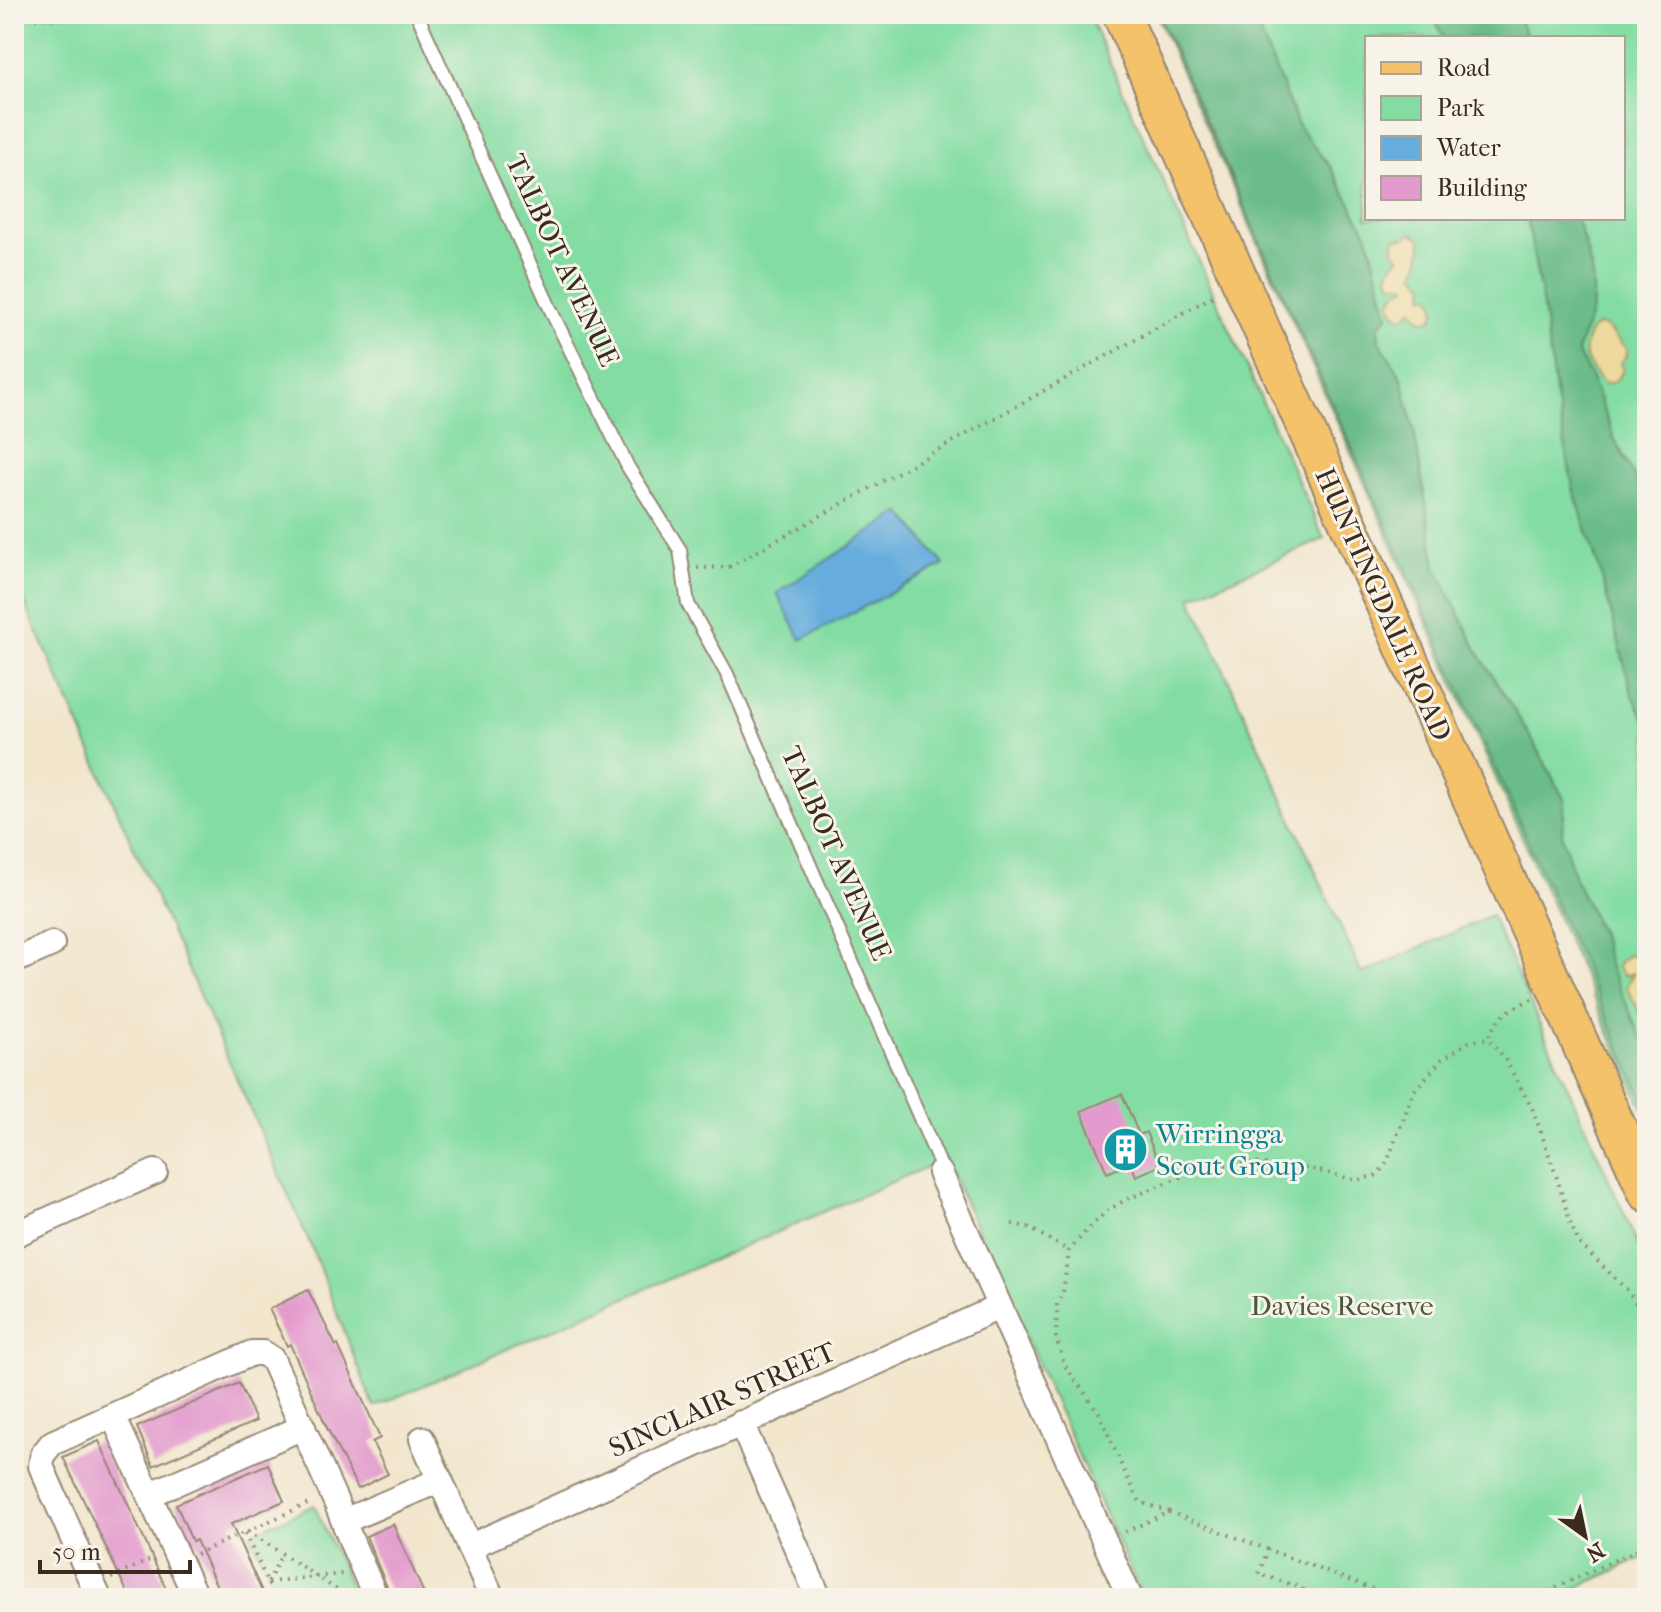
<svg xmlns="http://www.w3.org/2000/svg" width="1661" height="1612" font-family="'IM FELL French Canon',serif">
<rect width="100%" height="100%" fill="#f7f3e8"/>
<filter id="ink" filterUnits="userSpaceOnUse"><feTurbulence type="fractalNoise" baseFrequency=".0125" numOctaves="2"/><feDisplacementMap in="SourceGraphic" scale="16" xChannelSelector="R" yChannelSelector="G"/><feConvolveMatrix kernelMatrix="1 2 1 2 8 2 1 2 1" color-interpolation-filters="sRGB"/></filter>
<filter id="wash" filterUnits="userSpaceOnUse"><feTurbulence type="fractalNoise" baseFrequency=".006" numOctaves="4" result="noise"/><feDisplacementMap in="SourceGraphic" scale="32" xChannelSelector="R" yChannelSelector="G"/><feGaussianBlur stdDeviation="1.8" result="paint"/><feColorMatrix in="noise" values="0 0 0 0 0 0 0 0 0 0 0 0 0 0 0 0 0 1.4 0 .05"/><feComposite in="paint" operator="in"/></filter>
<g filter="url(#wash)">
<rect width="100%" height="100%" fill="#f2e6cd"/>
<g fill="#83dda3" stroke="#5f8460" stroke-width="2" fill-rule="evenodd">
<path d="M 14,14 L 1088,14 L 1324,539 L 1191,597 L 1362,974 L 1491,915 L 1647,1265 L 1647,1556 L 1554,1598 L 1143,1598 L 945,1159 L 374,1407 L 309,1241 L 14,579 Z"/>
<path d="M 1156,14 L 1647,14 L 1647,1118 ZM 1367,38 L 1623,38 L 1623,218 L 1367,218 Z"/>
<path d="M 314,1505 L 356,1598 L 280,1598 L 250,1534 Z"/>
</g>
<g fill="#6abc89" stroke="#527354" stroke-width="2">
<path d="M 1158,14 L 1250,14 L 1257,25 L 1299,127 L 1331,168 L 1368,235 L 1388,316 L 1378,327 L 1379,341 L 1402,378 L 1414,430 L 1436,567 L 1478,652 L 1536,746 L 1565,801 L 1562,835 L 1576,881 L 1601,934 L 1610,968 L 1641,1037 L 1647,1040 L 1647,1108 Z"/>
<path d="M 1432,14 L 1517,14 L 1527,38 L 1444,38 Z"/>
<path d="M 1527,218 L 1576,218 C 1587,248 1599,285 1590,317 C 1586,329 1580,340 1577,352 L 1592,379 L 1614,438 L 1647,501 L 1647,724 L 1632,694 L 1602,578 L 1573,488 L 1555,392 L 1543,307 Z"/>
</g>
<g fill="#eeda9e" stroke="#94825e" stroke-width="2">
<path d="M 1412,233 L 1421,239 C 1423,251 1420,262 1415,273 L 1425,285 L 1424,296 L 1431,296 C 1437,304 1437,312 1431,320 C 1421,322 1416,317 1413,308 L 1406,316 C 1397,318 1393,311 1390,303 C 1393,294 1398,290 1407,287 L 1405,284 L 1393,284 L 1388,276 L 1392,265 L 1399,258 L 1394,251 L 1394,241 L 1396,238 L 1404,238 Z"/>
<path d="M 1599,325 L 1606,327 L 1626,348 L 1626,356 L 1620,363 L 1623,370 C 1620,377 1613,386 1604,383 C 1601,382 1597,376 1595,373 C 1586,359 1581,356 1587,339 C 1590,331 1592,329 1599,325 Z"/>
<path d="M 1644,951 L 1647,952 L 1647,1034 L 1637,1007 L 1626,987 L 1633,973 L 1624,976 L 1617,968 L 1619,962 L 1629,954 L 1636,957 Z"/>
</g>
<path fill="#66addd" stroke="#506c7e" stroke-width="2" d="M 901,512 L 944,565 L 801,640 L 777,593 Z"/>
<g id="blocks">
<g fill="#e39bce">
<path d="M 1122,1094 L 1139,1135 L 1146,1132 L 1160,1166 L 1136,1176 L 1131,1163 L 1107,1173 L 1081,1111 Z"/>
<path d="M 308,1290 L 336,1346 L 338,1345 L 380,1438 L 372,1442 L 388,1474 L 358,1489 L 328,1430 L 290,1344 L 287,1346 L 269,1309 Z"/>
<path d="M 239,1383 L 256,1421 L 153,1466 L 137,1427 Z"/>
<path d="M 99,1441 L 149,1550 L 170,1598 L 130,1598 L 63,1457 Z"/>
<path d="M 268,1464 L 284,1501 L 231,1524 L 265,1598 L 222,1598 L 196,1540 L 192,1541 L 176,1504 Z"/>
<path d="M 393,1524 L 426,1598 L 391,1597 L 366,1536 Z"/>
</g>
</g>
</g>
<g filter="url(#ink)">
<use href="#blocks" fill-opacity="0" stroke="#968876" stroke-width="2"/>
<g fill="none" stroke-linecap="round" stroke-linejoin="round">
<defs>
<path id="service" d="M 417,14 L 554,317 L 628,467 L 680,550 L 688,604 L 727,674 L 939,1162"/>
<g id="minor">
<path d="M 14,961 L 52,944"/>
<path d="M 940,1173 L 1130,1598"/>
<path d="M 14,1235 L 155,1172"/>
<path d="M 113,1416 L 196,1598"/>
<path d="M 741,1423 L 819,1598"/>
<path d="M 422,1439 L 492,1598"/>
<path d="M 149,1495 L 303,1427"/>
<path d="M 344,1521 L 440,1480"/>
<path d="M 469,1547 L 999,1307"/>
<path d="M 99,1598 L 41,1466 L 43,1454 L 52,1443 L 252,1353 L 263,1353 L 272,1359 L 336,1502 L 352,1543 L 376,1598"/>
</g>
<path id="primary" d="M 1121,14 L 1647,1193"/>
</defs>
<use href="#service" stroke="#968876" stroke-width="16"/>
<use href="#minor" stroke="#968876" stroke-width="28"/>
<use href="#primary" stroke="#968876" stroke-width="40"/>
<g stroke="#968876" stroke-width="4" stroke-dasharray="2 6" stroke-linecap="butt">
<path d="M 14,26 L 23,18 L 77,19 L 115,14"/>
<path d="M 697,568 L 729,567 L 1217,294"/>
<path d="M 1532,999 C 1510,1009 1498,1015 1488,1038 L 1505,1059 L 1533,1110 L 1556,1175 L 1571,1225 L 1579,1243 L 1627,1290 L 1647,1319"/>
<path d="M 1012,1224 L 1028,1227 L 1069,1251"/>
<path d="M 1169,1512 L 1140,1502 L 1124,1471 L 1099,1413 L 1065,1366 L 1056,1337 L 1057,1303 L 1063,1292 L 1069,1251 L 1087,1230 L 1107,1211 L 1125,1200 L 1204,1167 L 1252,1163 L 1311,1169 L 1356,1180 L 1375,1176 L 1386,1165 L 1414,1091 L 1442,1059 L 1469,1042 L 1488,1038"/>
<path d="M 248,1531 L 349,1598"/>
<path d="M 1125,1532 L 1169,1512 L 1396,1598"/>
<path d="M 245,1533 L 275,1598"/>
<path d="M 1268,1549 L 1259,1574 L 1302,1588 L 1309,1598"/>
<path d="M 196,1554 L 312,1502"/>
<path d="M 111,1578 L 154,1558"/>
<path d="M 268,1582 L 342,1574"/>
<path d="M 268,1582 L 282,1554"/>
<path d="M 57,1598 L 72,1591"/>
<path d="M 1534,1598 L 1647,1545"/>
</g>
<use href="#service" stroke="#fff" stroke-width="12"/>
<use href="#minor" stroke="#fff" stroke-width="24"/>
<use href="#primary" stroke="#f3c26a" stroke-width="36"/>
</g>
</g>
<defs>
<symbol id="building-disc" viewBox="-11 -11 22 22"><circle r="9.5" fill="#0f9aa8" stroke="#f7f3e8"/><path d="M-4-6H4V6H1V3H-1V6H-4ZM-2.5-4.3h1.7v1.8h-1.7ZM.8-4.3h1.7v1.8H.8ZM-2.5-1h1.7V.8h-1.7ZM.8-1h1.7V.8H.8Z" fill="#fff"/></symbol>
</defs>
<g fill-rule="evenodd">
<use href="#building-disc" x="1100" y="1124" width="51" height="51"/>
</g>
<g text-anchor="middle" stroke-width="6" stroke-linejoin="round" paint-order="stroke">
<g font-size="28" fill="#3b2a1e" stroke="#f7f3e8">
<text transform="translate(563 260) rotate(65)" y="10">TALBOT AVENUE</text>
<text transform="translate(1384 604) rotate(66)" y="10">HUNTINGDALE ROAD</text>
<text transform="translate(837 853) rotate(66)" y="10">TALBOT AVENUE</text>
<text transform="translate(722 1399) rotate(-24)" y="10">SINCLAIR STREET</text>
</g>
<g font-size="28" fill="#0d838f" stroke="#f7f3e8" text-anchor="start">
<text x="1156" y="1143">Wirringga<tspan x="1156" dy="32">Scout Group</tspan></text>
</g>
<g font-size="28" fill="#4d573f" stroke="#f7f3e8">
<text x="1342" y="1315">Davies Reserve</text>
</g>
</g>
<rect width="1661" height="1612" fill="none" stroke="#f7f3e8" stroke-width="48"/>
<rect x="1365" y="36" width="260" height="184" fill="#f7f3e8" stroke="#aca397" stroke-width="2"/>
<rect x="1381" y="62" width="40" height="12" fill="#f3c26a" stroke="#aca397" stroke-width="2"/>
<text x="1437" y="76" font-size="24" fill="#3b2a1e">Road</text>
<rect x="1381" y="96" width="40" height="24" fill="#83dda3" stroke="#aca397" stroke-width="2"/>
<text x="1437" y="116" font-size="24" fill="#3b2a1e">Park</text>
<rect x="1381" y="136" width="40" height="24" fill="#66addd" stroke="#aca397" stroke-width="2"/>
<text x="1437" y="156" font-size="24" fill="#3b2a1e">Water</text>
<rect x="1381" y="176" width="40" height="24" fill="#e39bce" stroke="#aca397" stroke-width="2"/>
<text x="1437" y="196" font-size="24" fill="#3b2a1e">Building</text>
<g transform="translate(1585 1536) rotate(147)" stroke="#f7f3e8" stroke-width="6" paint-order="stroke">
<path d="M0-6L14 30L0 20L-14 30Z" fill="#3b2a1e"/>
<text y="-12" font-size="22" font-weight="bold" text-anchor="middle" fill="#3b2a1e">N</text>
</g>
<path d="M40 1560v12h150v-12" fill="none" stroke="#3b2a1e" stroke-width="4"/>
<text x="52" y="1560" font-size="24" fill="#3b2a1e" stroke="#f7f3e8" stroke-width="6" paint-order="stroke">50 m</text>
</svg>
